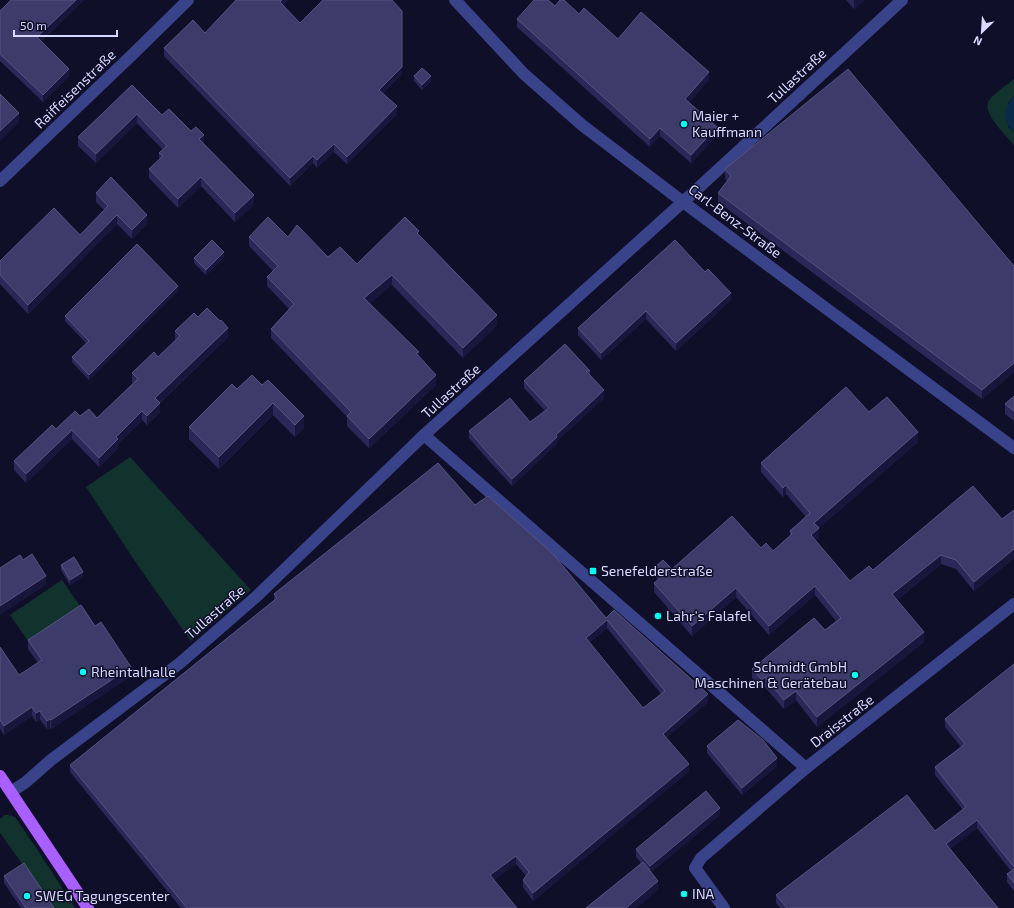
<svg xmlns="http://www.w3.org/2000/svg" width="1014" height="908" font-family="'Exo 2',sans-serif">
<rect width="100%" height="100%" fill="#100f29"/>
<g fill="#12332d">
<path d="M 1014,79 L 1014,96 L 1008,103 L 1008,127 L 1014,132 L 1014,145 C 1006,135 984,115 988,103 C 990,96 1008,84 1014,79 Z"/>
<path d="M 130,457 L 251,590 L 191,641 L 139,567 L 86,487 Z"/>
<path d="M 62,580 L 80,606 L 29,642 L 10,615 Z"/>
<path d="M 5,815 L 9,815 L 15,817 L 35,846 L 75,908 L 52,908 L 26,869 L 0,833 L 0,819 Z"/>
</g>
<path fill="#092a49" d="M 1014,96 L 1014,132 C 1001,121 1003,109 1014,96 Z"/>
<g fill="none" stroke-linecap="round" stroke-linejoin="round">
<g stroke="#394389" stroke-width="12">
<path d="M 455,0 L 524,74 L 582,125 L 683,202 L 1014,448"/>
<path d="M 0,181 L 133,54 L 188,0"/>
<path d="M 424,435 L 806,768"/>
<path d="M 11,792 L 26,782 L 51,760 L 180,663 L 257,596 L 424,435 L 694,192 L 902,0"/>
<path d="M 724,908 L 695,868 L 701,858 L 806,768 L 1014,604"/>
</g>
<path stroke="#a95eff" stroke-width="12" d="M 0,776 L 88,908"/>
</g>
<g fill="#2a2858" fill-rule="evenodd">
<path d="M 11,0 L 84,0 L 41,41 L 69,76 L 43,102 L 0,61 L 0,11 Z"/>
<path d="M 846,0 L 865,0 L 854,9 Z"/>
<path d="M 283,6 L 300,23 L 402,74 L 383,93 L 397,114 L 347,164 L 334,152 L 317,168 L 313,163 L 290,186 L 164,56 L 164,48 L 205,33 Z"/>
<path d="M 555,6 L 579,14 L 618,39 L 709,80 L 689,102 L 717,135 L 691,163 L 660,136 L 650,147 L 517,27 L 517,19 Z"/>
<path d="M 414,76 L 431,81 L 422,90 L 414,81 Z"/>
<path d="M 132,85 L 162,115 L 204,144 L 254,204 L 235,222 L 201,186 L 178,208 L 149,178 L 149,169 L 159,159 L 159,153 L 163,150 L 137,123 L 96,163 L 78,146 L 78,137 Z"/>
<path d="M 725,169 L 1014,266 L 1014,372 L 982,399 L 718,202 L 718,193 L 727,181 L 725,178 Z"/>
<path d="M 96,193 L 147,224 L 132,239 L 117,224 L 28,314 L 0,284 L 0,261 L 80,235 L 104,210 L 96,202 Z"/>
<path d="M 419,235 L 497,325 L 463,358 L 392,285 L 370,303 L 419,357 L 436,385 L 369,448 L 347,426 L 347,417 L 271,338 L 271,329 L 289,309 L 267,286 L 267,277 L 273,271 L 249,246 L 249,237 L 288,237 L 328,257 L 357,264 Z"/>
<path d="M 675,240 L 731,300 L 676,351 L 646,319 L 601,360 L 578,335 L 578,328 Z"/>
<path d="M 224,257 L 206,275 L 194,263 L 194,258 Z"/>
<path d="M 178,291 L 89,380 L 72,362 L 72,357 L 86,343 L 65,321 L 65,316 Z"/>
<path d="M 198,317 L 228,337 L 160,403 L 160,412 L 147,425 L 142,420 L 118,444 L 118,448 L 99,467 L 72,439 L 26,483 L 14,470 L 14,461 L 56,429 L 80,416 L 97,418 L 133,383 L 132,382 L 132,373 L 158,357 L 175,341 L 175,331 Z"/>
<path d="M 565,344 L 590,371 L 590,375 L 604,398 L 557,441 L 557,444 L 512,486 L 489,461 L 469,438 L 469,431 L 530,422 L 545,411 L 524,388 L 524,381 Z"/>
<path d="M 252,375 L 304,428 L 295,437 L 273,415 L 219,469 L 189,439 L 189,427 L 237,389 Z"/>
<path d="M 1014,396 L 1014,421 L 1005,414 L 1005,404 Z"/>
<path d="M 869,412 L 918,442 L 819,528 L 819,537 L 815,541 L 850,581 L 873,570 L 1002,519 L 1014,510 L 1014,558 L 974,591 L 956,569 L 941,564 L 897,600 L 924,642 L 817,727 L 796,700 L 784,709 L 765,687 L 762,689 L 752,678 L 752,669 L 825,630 L 836,621 L 815,595 L 769,635 L 736,597 L 692,636 L 654,592 L 654,583 L 658,580 L 655,576 L 655,567 L 672,569 L 761,548 L 773,551 L 790,536 L 790,531 L 806,517 L 786,494 L 783,497 L 761,472 L 761,463 Z"/>
<path d="M 475,505 L 606,618 L 708,702 L 666,738 L 689,771 L 533,901 L 523,887 L 523,880 L 526,876 L 516,864 L 494,880 L 517,908 L 181,908 L 70,772 L 70,765 L 274,600 L 274,594 ZM 607,628 L 661,694 L 643,708 L 589,643 Z"/>
<path d="M 61,565 L 83,577 L 70,585 L 61,570 Z"/>
<path d="M 95,626 L 131,676 L 51,729 L 50,728 L 47,729 L 40,720 L 36,722 L 32,716 L 4,735 L 0,729 L 0,647 L 19,675 L 38,663 L 28,649 L 28,640 Z"/>
<path d="M 1014,664 L 1014,891 L 1007,882 L 1007,874 L 1011,871 L 977,828 L 950,849 L 998,908 L 780,908 L 776,903 L 776,895 L 935,831 L 963,810 L 935,775 L 935,767 L 961,747 L 945,727 L 945,719 Z"/>
<path d="M 707,746 L 777,766 L 742,795 L 707,753 Z"/>
<path d="M 720,815 L 651,872 L 658,890 L 641,863 L 636,857 L 636,849 Z"/>
<path d="M 4,876 L 54,908 L 21,908 L 4,883 Z"/>
</g>
<g fill="#18163d">
<path d="M 76,0 L 84,0 L 37,44 L 37,37 Z"/>
<path d="M 282,0 L 289,0 L 280,10 L 280,2 Z"/>
<path d="M 854,0 L 865,0 L 854,9 Z"/>
<path d="M 402,67 L 402,74 L 379,97 L 379,90 Z"/>
<path d="M 69,69 L 69,76 L 43,102 L 43,95 Z"/>
<path d="M 709,72 L 709,80 L 685,107 L 685,99 Z"/>
<path d="M 431,76 L 431,81 L 422,90 L 422,85 Z"/>
<path d="M 397,106 L 397,114 L 347,164 L 347,157 Z"/>
<path d="M 19,113 L 19,122 L 0,141 L 0,131 Z"/>
<path d="M 137,114 L 137,123 L 96,163 L 96,154 Z"/>
<path d="M 717,127 L 717,135 L 691,163 L 691,155 Z"/>
<path d="M 660,128 L 660,136 L 650,147 L 650,139 Z"/>
<path d="M 204,135 L 204,144 L 199,139 Z"/>
<path d="M 334,144 L 334,152 L 317,168 L 317,160 Z"/>
<path d="M 313,156 L 313,163 L 290,186 L 290,178 Z"/>
<path d="M 201,177 L 201,186 L 178,208 L 178,199 Z"/>
<path d="M 254,195 L 254,204 L 235,222 L 235,213 Z"/>
<path d="M 117,215 L 117,224 L 28,314 L 28,305 Z"/>
<path d="M 147,215 L 147,224 L 132,239 L 132,230 Z"/>
<path d="M 224,252 L 224,257 L 206,275 L 206,270 Z"/>
<path d="M 392,275 L 392,285 L 364,308 L 364,298 Z"/>
<path d="M 178,286 L 178,291 L 89,380 L 89,375 Z"/>
<path d="M 731,293 L 731,300 L 676,351 L 676,343 Z"/>
<path d="M 646,311 L 646,319 L 601,360 L 601,353 Z"/>
<path d="M 497,315 L 497,325 L 463,358 L 463,348 Z"/>
<path d="M 228,328 L 228,337 L 155,407 L 155,398 Z"/>
<path d="M 419,352 L 419,361 L 416,353 Z"/>
<path d="M 1014,363 L 1014,372 L 982,399 L 982,390 Z"/>
<path d="M 436,375 L 436,385 L 369,448 L 369,439 Z"/>
<path d="M 604,390 L 604,398 L 557,441 L 557,444 L 512,486 L 512,479 L 556,435 Z"/>
<path d="M 160,403 L 160,412 L 147,425 L 147,416 Z"/>
<path d="M 273,403 L 273,415 L 219,469 L 219,457 Z"/>
<path d="M 142,411 L 142,420 L 118,444 L 118,448 L 99,467 L 99,458 L 116,437 Z"/>
<path d="M 304,416 L 304,428 L 295,437 L 295,425 Z"/>
<path d="M 72,430 L 72,439 L 26,483 L 26,474 Z"/>
<path d="M 918,432 L 918,442 L 819,528 L 819,537 L 811,545 L 811,535 L 814,523 Z"/>
<path d="M 786,485 L 786,494 L 783,497 L 783,488 Z"/>
<path d="M 1014,549 L 1014,558 L 974,591 L 974,582 Z"/>
<path d="M 941,555 L 941,564 L 892,604 L 892,594 Z"/>
<path d="M 83,572 L 83,577 L 70,585 L 70,580 Z"/>
<path d="M 46,576 L 46,585 L 0,615 L 0,606 Z"/>
<path d="M 815,586 L 815,595 L 769,635 L 769,626 Z"/>
<path d="M 736,588 L 736,597 L 692,636 L 692,626 Z"/>
<path d="M 607,620 L 607,628 L 586,646 L 586,638 Z"/>
<path d="M 924,632 L 924,642 L 817,727 L 817,717 Z"/>
<path d="M 131,667 L 131,676 L 51,729 L 51,720 Z"/>
<path d="M 765,677 L 765,687 L 762,689 L 762,680 Z"/>
<path d="M 796,691 L 796,700 L 784,709 L 784,700 Z"/>
<path d="M 708,694 L 708,702 L 663,741 L 663,734 Z"/>
<path d="M 32,707 L 32,716 L 4,735 L 4,726 Z"/>
<path d="M 40,711 L 40,720 L 36,722 L 36,713 Z"/>
<path d="M 50,719 L 50,728 L 47,729 L 47,721 Z"/>
<path d="M 777,758 L 777,766 L 742,795 L 742,788 Z"/>
<path d="M 689,764 L 689,771 L 533,901 L 533,893 Z"/>
<path d="M 720,808 L 720,815 L 650,873 L 650,866 Z"/>
<path d="M 977,820 L 977,828 L 946,852 L 946,844 Z"/>
<path d="M 516,856 L 516,864 L 490,883 L 490,875 Z"/>
<path d="M 658,881 L 658,890 L 637,908 L 626,908 Z"/>
</g>
<g fill="#3d3b6a" stroke="#555481" fill-rule="evenodd">
<path d="M 11,0 L 76,0 L 37,37 L 69,69 L 43,95 L 0,54 L 0,11 Z"/>
<path d="M 236,0 L 282,0 L 280,2 L 300,23 L 323,0 L 392,0 L 402,11 L 402,67 L 379,90 L 397,106 L 347,157 L 334,144 L 317,160 L 313,156 L 290,178 L 164,48 L 193,20 L 205,33 Z"/>
<path d="M 534,0 L 548,0 L 555,6 L 560,0 L 564,0 L 579,14 L 584,8 L 618,39 L 641,12 L 709,72 L 685,99 L 717,127 L 691,155 L 660,128 L 650,139 L 517,19 Z"/>
<path d="M 422,68 L 431,76 L 422,85 L 414,76 Z"/>
<path d="M 848,69 L 1014,266 L 1014,363 L 982,390 L 718,193 L 731,176 L 725,169 Z"/>
<path d="M 132,85 L 162,115 L 169,109 L 191,131 L 196,127 L 204,135 L 199,139 L 254,195 L 235,213 L 201,177 L 178,199 L 149,169 L 163,156 L 159,153 L 167,146 L 137,114 L 96,154 L 78,137 Z"/>
<path d="M 0,94 L 19,113 L 0,131 Z"/>
<path d="M 111,177 L 147,215 L 132,230 L 117,215 L 28,305 L 0,275 L 0,261 L 54,208 L 80,235 L 108,206 L 96,193 Z"/>
<path d="M 268,217 L 288,237 L 297,225 L 328,257 L 340,247 L 357,264 L 405,217 L 419,231 L 417,233 L 497,315 L 463,348 L 392,275 L 364,298 L 419,352 L 416,353 L 436,375 L 369,439 L 347,416 L 351,412 L 271,329 L 294,304 L 267,277 L 278,266 L 249,237 Z"/>
<path d="M 212,240 L 224,252 L 206,270 L 194,258 Z"/>
<path d="M 675,240 L 705,272 L 708,269 L 731,293 L 676,343 L 646,311 L 601,353 L 578,328 Z"/>
<path d="M 137,244 L 178,286 L 89,375 L 72,357 L 89,341 L 65,316 Z"/>
<path d="M 207,308 L 220,321 L 221,320 L 228,328 L 155,398 L 160,403 L 147,416 L 142,411 L 116,437 L 118,439 L 99,458 L 72,430 L 26,474 L 14,461 L 52,425 L 56,429 L 75,411 L 80,416 L 89,409 L 97,418 L 138,379 L 132,373 L 154,352 L 158,357 L 180,336 L 175,331 L 194,313 L 198,317 Z"/>
<path d="M 565,344 L 590,371 L 586,371 L 604,390 L 556,435 L 557,437 L 512,479 L 489,454 L 469,431 L 510,398 L 530,422 L 549,408 L 524,381 Z"/>
<path d="M 252,375 L 262,385 L 268,380 L 304,416 L 295,425 L 273,403 L 219,457 L 189,427 L 232,384 L 237,389 Z"/>
<path d="M 846,387 L 869,412 L 887,397 L 918,432 L 814,523 L 819,528 L 811,535 L 850,581 L 869,566 L 873,570 L 973,486 L 1002,519 L 1014,510 L 1014,549 L 974,582 L 956,560 L 941,555 L 892,594 L 924,632 L 817,717 L 796,691 L 784,700 L 765,677 L 762,680 L 752,669 L 814,618 L 825,630 L 841,618 L 815,586 L 769,626 L 736,588 L 692,626 L 654,583 L 663,576 L 655,567 L 663,560 L 672,569 L 732,516 L 761,548 L 766,543 L 773,551 L 792,534 L 790,531 L 810,513 L 786,485 L 783,488 L 761,463 Z"/>
<path d="M 1014,396 L 1014,411 L 1005,404 Z"/>
<path d="M 438,463 L 475,505 L 488,496 L 553,554 L 606,618 L 614,610 L 708,694 L 663,734 L 689,764 L 533,893 L 523,880 L 529,872 L 516,856 L 490,875 L 517,908 L 187,908 L 70,765 L 277,598 L 274,594 ZM 607,620 L 665,691 L 643,708 L 586,638 Z"/>
<path d="M 32,554 L 46,576 L 0,606 L 0,568 L 20,555 L 23,560 Z"/>
<path d="M 74,557 L 83,572 L 70,580 L 61,565 Z"/>
<path d="M 81,605 L 95,626 L 101,622 L 131,667 L 51,720 L 50,719 L 47,721 L 40,711 L 36,713 L 32,707 L 4,726 L 0,720 L 0,647 L 19,675 L 42,660 L 28,640 Z"/>
<path d="M 1014,664 L 1014,867 L 977,820 L 946,844 L 998,908 L 787,908 L 776,895 L 907,795 L 935,831 L 966,807 L 935,767 L 965,744 L 945,719 Z"/>
<path d="M 738,720 L 763,740 L 777,758 L 742,788 L 707,746 Z"/>
<path d="M 706,791 L 720,808 L 650,866 L 636,849 Z"/>
<path d="M 643,862 L 658,881 L 626,908 L 586,908 Z"/>
<path d="M 24,863 L 54,908 L 26,908 L 4,876 Z"/>
<path d="M 1014,869 L 1014,883 L 1007,874 Z"/>
</g>
<g fill="#03fff0" stroke="#100f29" stroke-width="1.5">
<circle cx="684" cy="124" r="4"/>
<rect x="589" y="567" width="8" height="8" rx="2"/>
<circle cx="658" cy="616" r="4"/>
<circle cx="83" cy="672" r="4"/>
<circle cx="855" cy="675" r="4"/>
<circle cx="684" cy="894" r="4"/>
<circle cx="27" cy="896" r="4"/>
</g>
<g text-anchor="middle" stroke-width="3" stroke-linejoin="round" paint-order="stroke">
<g font-size="14" fill="#d7d9ff" stroke="#100f29">
<text transform="translate(797 76) rotate(-43)" y="5">Tullastraße</text>
<text transform="translate(75 89) rotate(-44)" y="5">Raiffeisenstraße</text>
<text transform="translate(735 221) rotate(37)" y="5">Carl-Benz-Straße</text>
<text transform="translate(451 391) rotate(-42)" y="5">Tullastraße</text>
<text transform="translate(215 612) rotate(-41)" y="5">Tullastraße</text>
<text transform="translate(842 721) rotate(-38)" y="5">Draisstraße</text>
</g>
<g font-size="14" fill="#d7d9ff" stroke="#100f29" text-anchor="start">
<text x="692" y="121">Maier +<tspan x="692" dy="16">Kauffmann</tspan></text>
<text x="601" y="576">Senefelderstraße</text>
<text x="666" y="621">Lahr's Falafel</text>
<text x="847" y="672" text-anchor="end">Schmidt GmbH<tspan x="847" dy="16">Maschinen &amp; Gerätebau</tspan></text>
<text x="91" y="677">Rheintalhalle</text>
<text x="692" y="899">INA</text>
<text x="35" y="901">SWEG Tagungscenter</text>
</g>
</g>
<g transform="translate(982 32) rotate(205)" stroke="#100f29" stroke-width="3" paint-order="stroke">
<path d="M0-3L7 15L0 10L-7 15Z" fill="#d7d9ff"/>
<text y="-6" font-size="11" font-weight="bold" text-anchor="middle" fill="#d7d9ff">N</text>
</g>
<path d="M14 30v6h103v-6" fill="none" stroke="#d7d9ff" stroke-width="2"/>
<text x="20" y="30" font-size="12" fill="#d7d9ff" stroke="#100f29" stroke-width="3" paint-order="stroke">50 m</text>
</svg>
